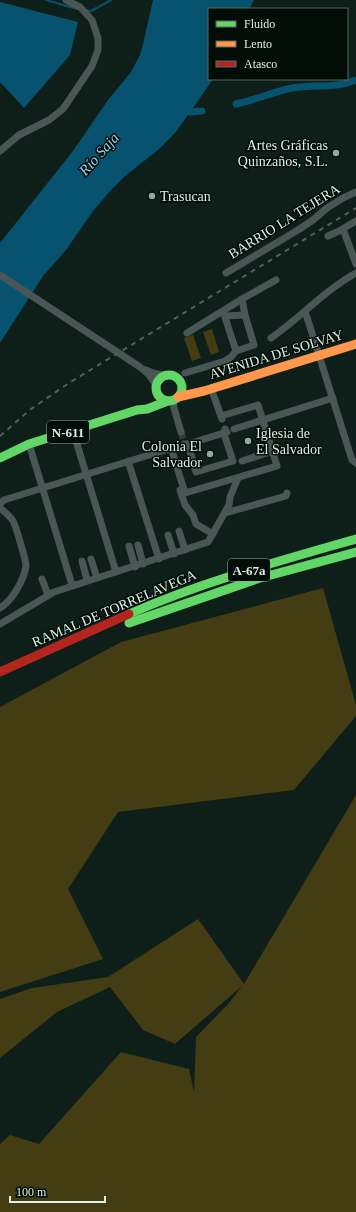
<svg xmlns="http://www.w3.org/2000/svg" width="356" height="1212" font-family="'Times New Roman',serif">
<rect width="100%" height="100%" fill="#0d1f18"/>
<g fill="#443d13">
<path d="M 212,329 L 219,352 L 211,355 L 203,332 Z"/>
<path d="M 193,335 L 201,358 L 192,361 L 184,338 Z"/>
<path d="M 323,588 L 356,705 L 356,716 L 294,790 L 118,812 L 68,889 L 103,959 L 0,992 L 0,707 L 121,642 Z"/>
<path d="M 356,795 L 356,1212 L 0,1212 L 0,1144 L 10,1135 L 39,1144 L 121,1052 L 189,1069 L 194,1092 L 196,1037 L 229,1003 L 242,986 L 175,1044 L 143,1030 L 110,987 L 57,1012 L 0,1058 L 0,999 L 32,988 L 108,977 L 198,919 L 244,984 Z"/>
</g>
<g fill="#07526e">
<path d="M 153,0 L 254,0 L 249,9 L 209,9 L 209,79 L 213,79 L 211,82 L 176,132 L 158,150 L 125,176 L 111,190 L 93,211 L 66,250 L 43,276 L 0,343 L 0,243 L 73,151 L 108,100 L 131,72 L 140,55 L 143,44 Z"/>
<path d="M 0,2 L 78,22 L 70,55 L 24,108 L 0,82 Z"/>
</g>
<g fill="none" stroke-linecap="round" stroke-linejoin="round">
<g stroke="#07526e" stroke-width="2">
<path d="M 46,0 L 77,9"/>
<path d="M 85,10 L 91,11 L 111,0"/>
</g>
<g stroke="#07526e" stroke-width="7">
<path d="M 236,104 C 255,100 273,92 292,88 C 313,84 336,89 356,80"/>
<path d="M 190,112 L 202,111"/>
</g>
<path stroke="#2c3e37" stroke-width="7" stroke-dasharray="7 3.5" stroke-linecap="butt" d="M 181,432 L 184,442"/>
<g stroke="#495655" stroke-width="7">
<path d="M 0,151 L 19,135 L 49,120 L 63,109 L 92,66 L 98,50 L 98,38 L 92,20 L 80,7 L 66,0"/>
<path d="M 343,229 L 356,264"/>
<path d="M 328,236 L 339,231 L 356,221"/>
<path d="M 226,273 L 298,230 L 313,220 L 327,208 L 343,198 L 356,192"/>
<path d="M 0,275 L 140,367 L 149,375 L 156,385"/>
<path d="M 223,311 L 236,351"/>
<path d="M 305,311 L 352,460 L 356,463"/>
<path d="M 225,316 L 245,315"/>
<path d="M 187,333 L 242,299 L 276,280"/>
<path d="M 271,338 C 300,318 325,290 356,273"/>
<path d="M 146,370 L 153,373 L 166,376"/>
<path d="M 185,373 L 225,361 L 231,357 L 236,351 L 254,345 L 245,315 L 242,299"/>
<path d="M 211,388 L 222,419"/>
<path d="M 173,400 L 174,408 L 181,432"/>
<path d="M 234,429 L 333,398"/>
<path d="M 73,431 L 116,572"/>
<path d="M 29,444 L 72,585"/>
<path d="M 184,444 L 188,444 L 227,432"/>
<path d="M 188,444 L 196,472 L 233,461 L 224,434 L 225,429"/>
<path d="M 171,448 L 185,493 L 277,466 L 258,405 L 221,416"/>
<path d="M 128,461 L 159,559"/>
<path d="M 242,461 L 273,451"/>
<path d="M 180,490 L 185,505 L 193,515 L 196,524 L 213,534"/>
<path d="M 0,504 L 4,500 L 178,446"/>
<path d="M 0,508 C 5,512 10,516 13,521 C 16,526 26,561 26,566 C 24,580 12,601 0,608"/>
<path d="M 225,513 L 286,496 L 287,493"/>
<path d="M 179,531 L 185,550"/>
<path d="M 168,535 L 174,554"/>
<path d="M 138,545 L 143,564"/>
<path d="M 129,546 L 135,567"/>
<path d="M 91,559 L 97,578"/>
<path d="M 82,561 L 87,580"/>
<path d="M 42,579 L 48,595"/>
<path d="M 0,624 L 54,592 L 208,542 L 229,505 L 230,497 L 238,478"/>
</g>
<g stroke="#63d668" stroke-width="9">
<circle cx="169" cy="388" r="13"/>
<path d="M 0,458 L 29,444 L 137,410 L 147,409 L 168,401"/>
<path d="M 129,614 C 202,582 279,561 356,539"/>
<path d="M 129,623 L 260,578 L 356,552"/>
</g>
<path stroke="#ff974d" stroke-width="9" d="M 178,397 L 204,391 L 356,344"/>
<path stroke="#b3261e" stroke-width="9" d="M 0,672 L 129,614"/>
<path stroke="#515f5b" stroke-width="2" stroke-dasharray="5 5" stroke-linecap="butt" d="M 0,436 L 31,409 L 69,383 L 356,208"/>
</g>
<g fill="#95a89f" stroke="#020d08" stroke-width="1.5">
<circle cx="336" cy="153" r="4"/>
<circle cx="152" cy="196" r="4"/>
<circle cx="248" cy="441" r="4"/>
<circle cx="210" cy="454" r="4"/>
</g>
<g text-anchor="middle" stroke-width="3" stroke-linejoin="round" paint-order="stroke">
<g fill="#020d08" stroke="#9cada4" stroke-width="1">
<rect x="47" y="421" width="42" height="22" rx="3"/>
<rect x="228" y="559" width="42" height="22" rx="3"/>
</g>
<g font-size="13" font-weight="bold" fill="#def1e7">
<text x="68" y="437">N-611</text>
<text x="249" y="575">A-67a</text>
</g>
<g font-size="14" fill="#def1e7" stroke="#020d08" text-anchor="end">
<text x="328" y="150">Artes Gráficas<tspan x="328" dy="16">Quinzaños, S.L.</tspan></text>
<text x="160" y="201" text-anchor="start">Trasucan</text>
<text x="256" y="438" text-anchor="start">Iglesia de<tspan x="256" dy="16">El Salvador</tspan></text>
<text x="202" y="451">Colonia El<tspan x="202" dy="16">Salvador</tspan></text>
</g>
<g font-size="14" fill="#def1e7" stroke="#020d08">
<text transform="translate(284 221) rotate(-32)" y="5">BARRIO LA TEJERA</text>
<text transform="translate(276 354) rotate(-17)" y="5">AVENIDA DE SOLVAY</text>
<text transform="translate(114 608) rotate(-23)" y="5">RAMAL DE TORRELAVEGA</text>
</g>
<g font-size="15" font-style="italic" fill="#a0d7f4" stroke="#020d08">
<text transform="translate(99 154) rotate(-48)" y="5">Río Saja</text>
</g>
</g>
<rect x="208" y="8" width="140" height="72" fill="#020d08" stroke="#5a6861"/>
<rect x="216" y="21" width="20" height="6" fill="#63d668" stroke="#5a6861"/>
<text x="244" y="28" font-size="12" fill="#def1e7">Fluido</text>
<rect x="216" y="41" width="20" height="6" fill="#ff974d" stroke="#5a6861"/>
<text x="244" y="48" font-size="12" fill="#def1e7">Lento</text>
<rect x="216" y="61" width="20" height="6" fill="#b3261e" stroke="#5a6861"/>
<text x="244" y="68" font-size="12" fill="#def1e7">Atasco</text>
<path d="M10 1196v6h95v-6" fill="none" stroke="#def1e7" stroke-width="2"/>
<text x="16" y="1196" font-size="12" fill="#def1e7" stroke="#020d08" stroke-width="3" paint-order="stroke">100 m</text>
</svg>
